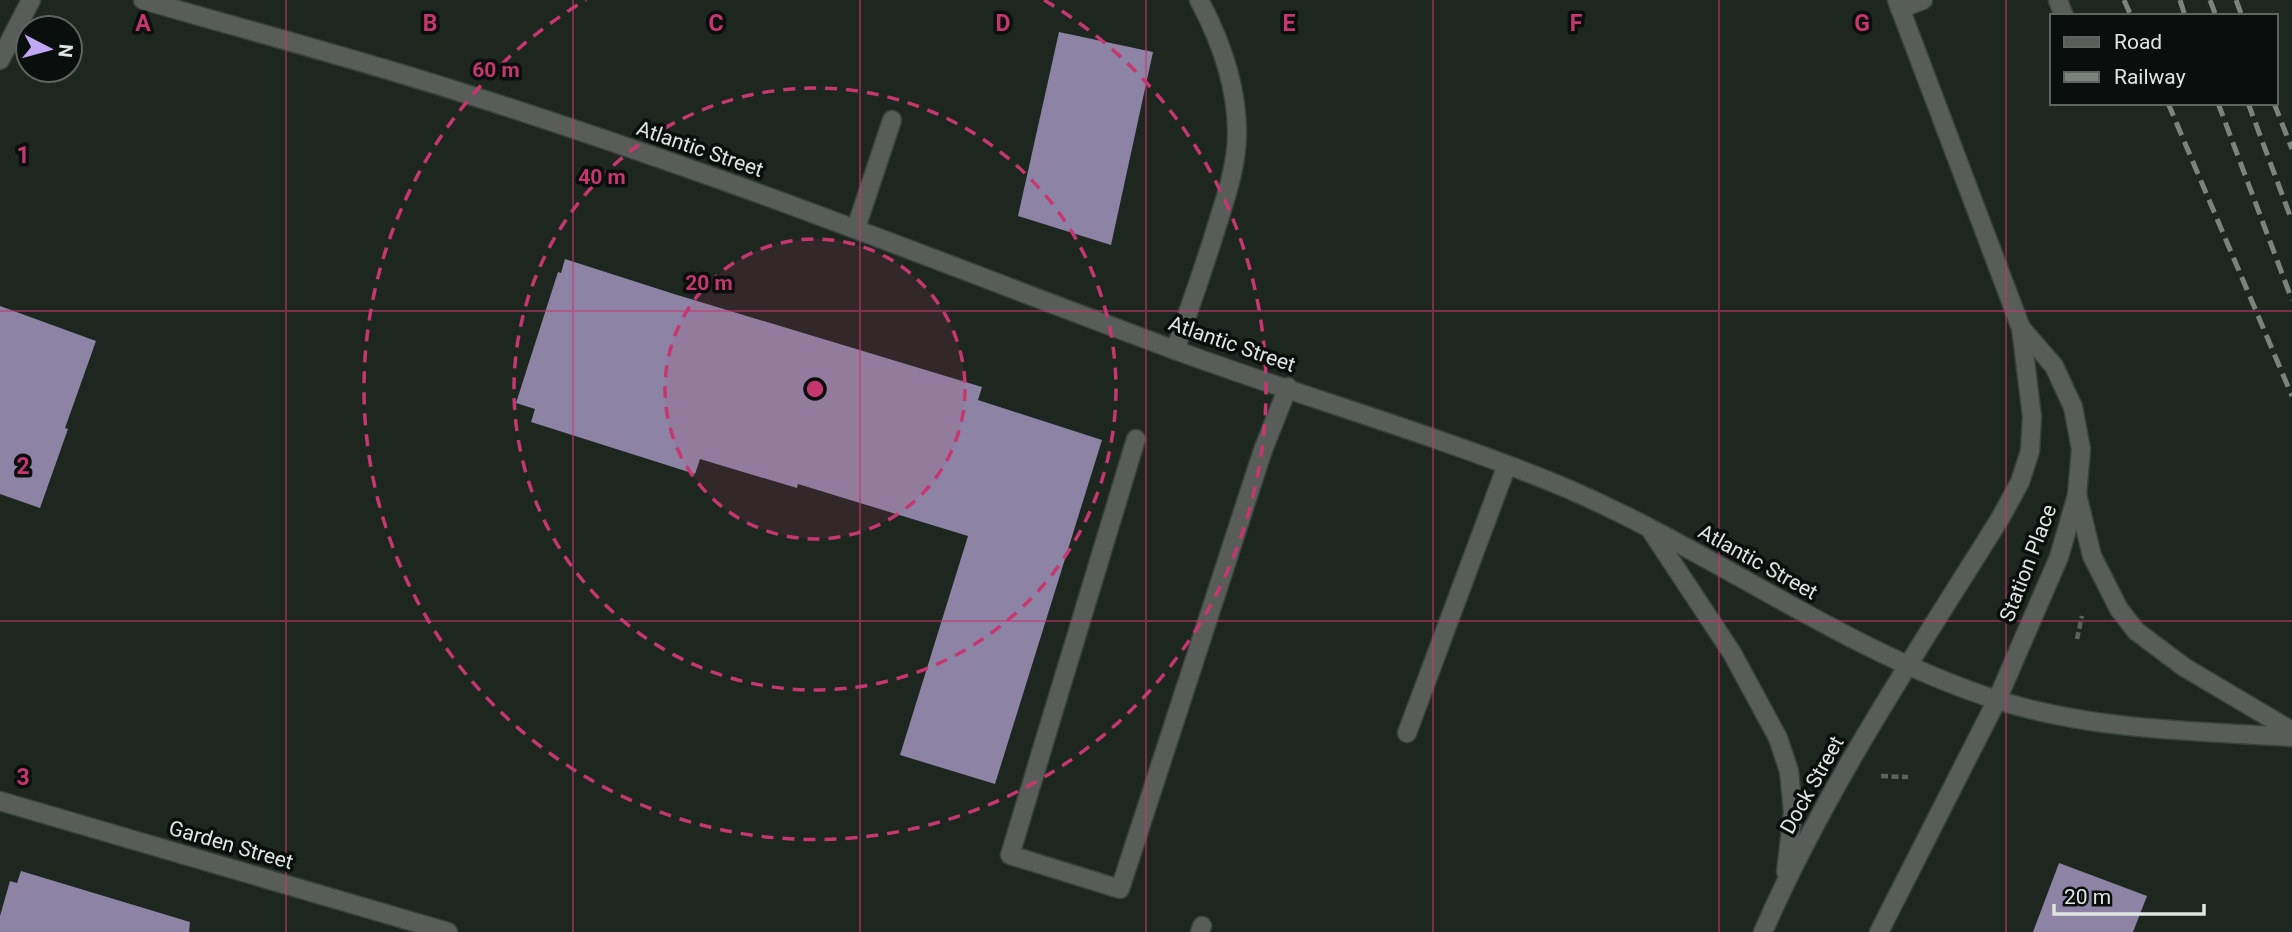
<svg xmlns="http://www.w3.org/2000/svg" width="2292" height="932" font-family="Roboto,sans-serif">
<rect width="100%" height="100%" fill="#1e2620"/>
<g fill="#8d84a5">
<path d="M 1059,32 L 1153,52 L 1111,245 L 1018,216 Z"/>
<path d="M 565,259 L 674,294 L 982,387 L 978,400 L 1102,440 L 995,784 L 900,755 L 968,536 L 798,484 L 797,488 L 700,459 L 695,474 L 531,422 L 535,409 L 516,403 L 558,272 L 561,273 Z"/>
<path d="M 0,306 L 96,341 L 65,428 L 68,429 L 40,508 L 0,494 Z"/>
<path d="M 2059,863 L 2147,896 L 2133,932 L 2033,932 Z"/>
<path d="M 21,871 L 190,922 L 189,932 L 0,932 L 0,916 L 10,881 L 17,883 Z"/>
</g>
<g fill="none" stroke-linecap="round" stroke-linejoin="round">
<defs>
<g id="minor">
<path d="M 143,0 C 250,31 357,59 463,93 C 547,119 630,148 713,177 C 868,232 1021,293 1175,350 C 1297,395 1423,431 1544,479 C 1700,541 1836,648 1997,700 C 2092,730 2193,731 2292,737"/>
<path d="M 2058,0 L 2064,16"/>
<path d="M 1900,9 L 1923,0"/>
<path d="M 0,60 L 31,0"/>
<path d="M 856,228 L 892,120"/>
<path d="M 1175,350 C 1190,307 1205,265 1218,222 C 1227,194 1237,163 1237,133 C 1237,87 1221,41 1199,0"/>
<path d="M 1136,439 L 1010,855 L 1120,889 L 1263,450 L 1288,387"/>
<path d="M 2078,498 L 2092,556 L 2119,609 L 2136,631 L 2184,667 L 2292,731"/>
<path d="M 1650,529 L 1732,653 L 1778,738 L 1789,771 L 1793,812 L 1786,872"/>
<path d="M 1407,733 L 1507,465"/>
<path d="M 0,801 L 448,932"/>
<path d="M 1200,932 L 1202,926"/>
<path d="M 1763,932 C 1827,785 1917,652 2001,517 L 2020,482 L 2030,451 L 2032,417 L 2021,328 L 1897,0"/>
<path d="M 1879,932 L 1997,700 L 2059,557 L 2077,495 L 2081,449 L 2073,407 L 2054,366 L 2021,328"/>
</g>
</defs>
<use href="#minor" stroke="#39413b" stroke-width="21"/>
<g stroke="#5c635e" stroke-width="4.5" stroke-dasharray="7 3.5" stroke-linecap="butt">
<path d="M 2077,639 L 2082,616"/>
<path d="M 1881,776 L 1908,777"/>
</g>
<use href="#minor" stroke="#595d5a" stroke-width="18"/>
<g stroke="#7c837e" stroke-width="5" stroke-dasharray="14 7" stroke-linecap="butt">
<path d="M 2124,0 L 2131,16"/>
<path d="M 2180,0 L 2185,16"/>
<path d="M 2210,0 L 2216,16"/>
<path d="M 2236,0 L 2242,16"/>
<path d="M 2168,103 L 2292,396"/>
<path d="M 2218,103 L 2292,300"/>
<path d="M 2248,103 L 2292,221"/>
<path d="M 2274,103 L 2292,149"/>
</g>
</g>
<path fill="none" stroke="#c6376f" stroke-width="2" stroke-opacity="0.55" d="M 286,0 L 286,932M 573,0 L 573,932M 860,0 L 860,932M 1146,0 L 1146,932M 1433,0 L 1433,932M 1719,0 L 1719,932M 2006,0 L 2006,932M 0,311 L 2292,311M 0,621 L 2292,621"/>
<circle cx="815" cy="389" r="150" fill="#c6376f" fill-opacity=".12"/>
<g fill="none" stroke="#c6376f" stroke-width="3.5" stroke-dasharray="12 9">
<circle cx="815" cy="389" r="150"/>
<circle cx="815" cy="389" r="301"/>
<path d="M1044 0A451 451 0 1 1 586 0"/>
</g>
<g text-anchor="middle" stroke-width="7" stroke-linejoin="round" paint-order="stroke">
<g font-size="21" fill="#dfe5e1" stroke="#0a0e0c">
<text transform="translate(700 149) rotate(19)" y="7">Atlantic Street</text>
<text transform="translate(1232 344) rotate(19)" y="7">Atlantic Street</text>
<text transform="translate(1758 562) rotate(29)" y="7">Atlantic Street</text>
<text transform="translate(2028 563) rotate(-69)" y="7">Station Place</text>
<text transform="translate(1812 785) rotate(-61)" y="7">Dock Street</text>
<text transform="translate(231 845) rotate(16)" y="7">Garden Street</text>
</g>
</g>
<g font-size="23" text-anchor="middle" font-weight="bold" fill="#c6376f" stroke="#0a0e0c" stroke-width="7" stroke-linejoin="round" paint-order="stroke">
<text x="143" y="31">A</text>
<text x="430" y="31">B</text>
<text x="716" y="31">C</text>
<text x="1003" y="31">D</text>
<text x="1289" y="31">E</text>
<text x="1576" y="31">F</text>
<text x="1862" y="31">G</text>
<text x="23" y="163">1</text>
<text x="23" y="474">2</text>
<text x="23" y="785">3</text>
</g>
<circle cx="815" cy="389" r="10" fill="#c6376f" stroke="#0a0e0c" stroke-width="3.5"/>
<g font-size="21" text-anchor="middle" font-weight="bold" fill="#c6376f" stroke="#0a0e0c" stroke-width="7" stroke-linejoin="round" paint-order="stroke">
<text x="496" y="77">60 m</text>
<text x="602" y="184">40 m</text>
<text x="709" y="290">20 m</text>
</g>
<rect x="2050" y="14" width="228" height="91" fill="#0a0e0c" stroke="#5f6461" stroke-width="2"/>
<rect x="2064" y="37" width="35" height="10" fill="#595d5a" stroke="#5f6461" stroke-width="2"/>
<text x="2114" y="49" font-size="21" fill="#dfe5e1">Road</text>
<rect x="2064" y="72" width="35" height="10" fill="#7c837e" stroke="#5f6461" stroke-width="2"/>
<text x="2114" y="84" font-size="21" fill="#dfe5e1">Railway</text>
<g transform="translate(49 49) rotate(96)"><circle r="33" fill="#0a0e0c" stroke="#5f6461" stroke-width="2"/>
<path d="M0-5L12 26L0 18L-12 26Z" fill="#c0a8f4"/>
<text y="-10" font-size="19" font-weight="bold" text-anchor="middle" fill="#dfe5e1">N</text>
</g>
<path d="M2054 904v10h150v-10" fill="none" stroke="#dfe5e1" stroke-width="3.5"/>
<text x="2064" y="904" font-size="21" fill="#dfe5e1" stroke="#0a0e0c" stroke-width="5" paint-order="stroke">20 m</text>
</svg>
